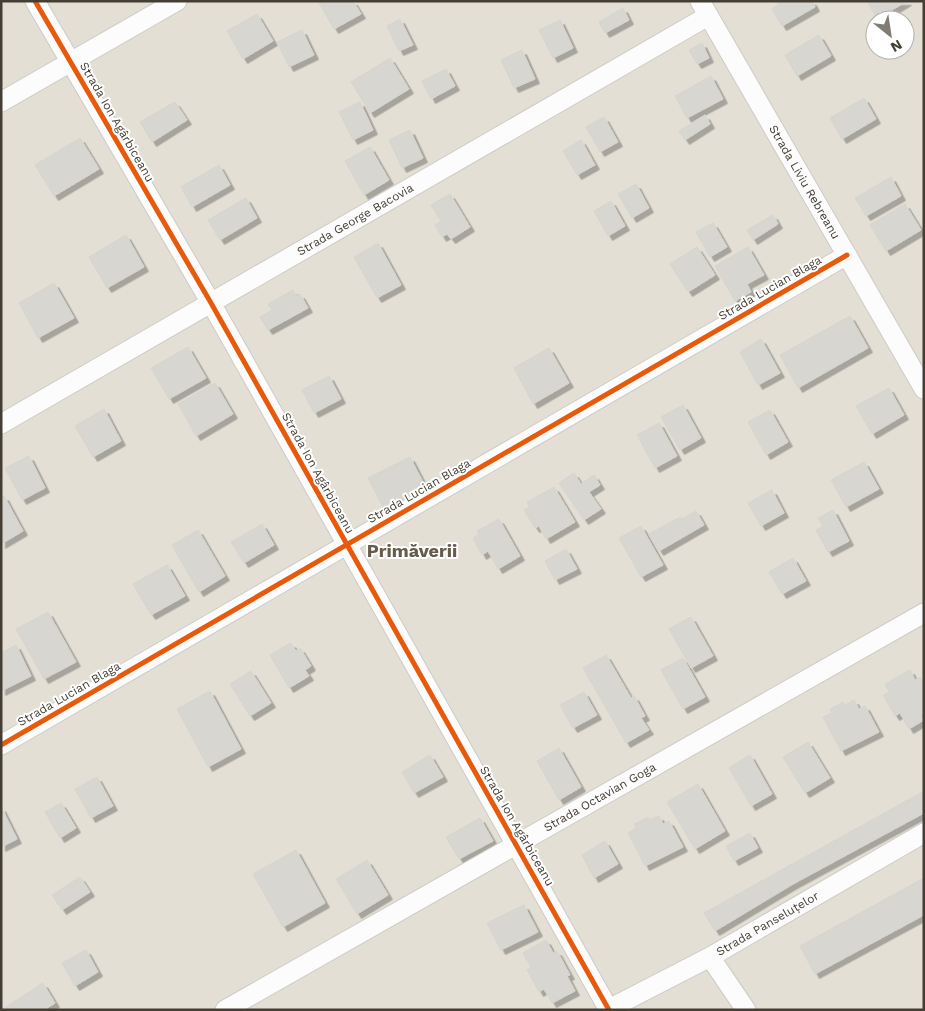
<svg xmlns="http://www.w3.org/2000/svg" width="925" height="1011" font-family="'Work Sans',sans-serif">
<defs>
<filter id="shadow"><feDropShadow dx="4.5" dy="4.5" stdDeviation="0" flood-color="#0004"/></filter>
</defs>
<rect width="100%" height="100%" fill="#efede8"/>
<path fill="#e3dfd5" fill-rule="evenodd" d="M 1,1 L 924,1 L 924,1010 L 1,1010 ZM 875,20 L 905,20 L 905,50 L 875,50 Z"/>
<g fill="#d8d6d1" stroke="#d7d4ce" filter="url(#shadow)">
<path d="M 318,1 L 353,1 L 361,14 L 334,29 Z"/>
<path d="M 776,1 L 812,1 L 815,7 L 782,26 L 772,9 L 778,5 Z"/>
<path d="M 867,1 L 907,1 L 877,19 Z"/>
<path d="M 623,8 L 629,20 L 605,33 L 599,22 Z"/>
<path d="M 257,14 L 273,41 L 243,59 L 227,31 Z"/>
<path d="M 400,19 L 413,45 L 399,51 L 387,26 Z"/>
<path d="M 560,20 L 573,48 L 553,58 L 539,30 Z"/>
<path d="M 302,30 L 314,55 L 289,67 L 277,42 Z"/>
<path d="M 819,35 L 831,56 L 797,76 L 785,55 Z"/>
<path d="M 702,43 L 709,58 L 697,64 L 689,50 Z"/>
<path d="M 522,50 L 535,79 L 514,88 L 501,60 Z"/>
<path d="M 390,58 L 409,89 L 370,113 L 351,82 Z"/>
<path d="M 446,69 L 455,86 L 431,99 L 422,81 Z"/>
<path d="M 711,76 L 723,99 L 687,118 L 675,96 Z"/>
<path d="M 864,98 L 876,119 L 842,139 L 830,118 Z"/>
<path d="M 175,102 L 187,120 L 152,142 L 140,122 Z"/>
<path d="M 360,102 L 373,130 L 353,140 L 339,112 Z"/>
<path d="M 705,115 L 710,124 L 685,140 L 679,131 Z"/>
<path d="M 604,117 L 618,142 L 600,152 L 586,127 Z"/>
<path d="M 410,130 L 423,158 L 402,168 L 389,140 Z"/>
<path d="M 80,138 L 99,169 L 54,196 L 35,165 Z"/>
<path d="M 581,140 L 595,165 L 577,175 L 563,151 Z"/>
<path d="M 370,147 L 389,180 L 364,195 L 345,161 Z"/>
<path d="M 219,165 L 230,185 L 192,207 L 181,187 Z"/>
<path d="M 891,177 L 901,196 L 866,216 L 855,198 Z"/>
<path d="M 636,184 L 649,208 L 632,218 L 618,194 Z"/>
<path d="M 450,194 L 470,227 L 451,239 L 447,234 L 442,237 L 435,225 L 441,221 L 431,205 Z"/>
<path d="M 246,198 L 257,218 L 220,240 L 208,220 Z"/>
<path d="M 611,201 L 625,226 L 608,236 L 594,211 Z"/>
<path d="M 905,204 L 921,230 L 886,251 L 870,225 Z"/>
<path d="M 773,215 L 778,224 L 753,240 L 747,230 Z"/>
<path d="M 713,223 L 727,247 L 710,257 L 696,232 Z"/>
<path d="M 126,235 L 144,267 L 107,288 L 89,257 Z"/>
<path d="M 378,243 L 401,285 L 377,298 L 354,257 Z"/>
<path d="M 697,247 L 715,275 L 688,292 L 670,264 Z"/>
<path d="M 748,247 L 764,275 L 747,284 L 751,292 L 735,301 L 715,266 Z"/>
<path d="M 54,283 L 74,318 L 38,338 L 19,303 Z"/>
<path d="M 293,290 L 296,296 L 300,294 L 308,308 L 268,330 L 260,317 L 272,310 L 268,304 Z"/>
<path d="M 850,316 L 868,348 L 798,388 L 780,355 Z"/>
<path d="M 761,339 L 780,373 L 758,385 L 740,352 Z"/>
<path d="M 188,347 L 206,378 L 169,399 L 151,368 Z"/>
<path d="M 549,348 L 569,383 L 533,404 L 514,368 Z"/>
<path d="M 329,376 L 341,399 L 314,413 L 302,390 Z"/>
<path d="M 215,383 L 233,414 L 196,436 L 178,404 Z"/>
<path d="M 889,388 L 904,415 L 872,434 L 856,406 Z"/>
<path d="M 683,405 L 701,438 L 680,450 L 661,417 Z"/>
<path d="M 104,409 L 121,441 L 93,457 L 75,426 Z"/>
<path d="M 770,410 L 788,442 L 766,455 L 748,422 Z"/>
<path d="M 659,423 L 677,456 L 655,468 L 637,435 Z"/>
<path d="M 29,456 L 45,488 L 22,500 L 5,468 Z"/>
<path d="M 410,457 L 426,488 L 384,509 L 368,478 Z"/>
<path d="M 864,462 L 879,489 L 846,507 L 831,480 Z"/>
<path d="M 574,473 L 581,484 L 594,475 L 600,485 L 589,492 L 601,509 L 584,520 L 559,483 Z"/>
<path d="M 554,487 L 575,522 L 546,539 L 539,526 L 535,528 L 524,510 L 530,507 L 527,502 Z"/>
<path d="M 772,490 L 784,513 L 761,526 L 748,503 Z"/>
<path d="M 4,496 L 23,531 L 1,544 L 1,498 Z"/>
<path d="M 833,510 L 849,541 L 828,552 L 816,530 L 823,526 L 818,518 Z"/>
<path d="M 696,511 L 704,525 L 659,551 L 649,534 L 680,517 L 682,519 Z"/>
<path d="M 499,519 L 520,556 L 498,569 L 488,551 L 482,555 L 473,538 L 479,534 L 477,531 Z"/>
<path d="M 262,524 L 274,545 L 244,563 L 231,542 Z"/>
<path d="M 641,526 L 663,565 L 641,577 L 619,538 Z"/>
<path d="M 198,530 L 225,576 L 199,592 L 172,545 Z"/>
<path d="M 566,549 L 577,569 L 555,580 L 545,561 Z"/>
<path d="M 793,558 L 806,581 L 782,594 L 769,572 Z"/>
<path d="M 167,565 L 185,596 L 151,615 L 133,584 Z"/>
<path d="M 48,612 L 76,662 L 44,679 L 16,629 Z"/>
<path d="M 691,617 L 713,656 L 691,668 L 669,629 Z"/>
<path d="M 291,643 L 296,651 L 300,648 L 311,666 L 305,670 L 309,676 L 289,688 L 270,655 Z"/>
<path d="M 16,645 L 31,676 L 1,691 L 1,653 Z"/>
<path d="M 606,655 L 631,698 L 634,696 L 645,716 L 641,718 L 649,730 L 626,743 L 583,668 Z"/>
<path d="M 683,658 L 705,697 L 683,709 L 661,670 Z"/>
<path d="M 910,670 L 915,680 L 920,677 L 924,684 L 924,714 L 921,716 L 924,720 L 909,729 L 900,713 L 895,716 L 883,695 L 889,692 L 885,684 Z"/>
<path d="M 251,671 L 271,703 L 250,716 L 230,684 Z"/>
<path d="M 210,691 L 241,749 L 208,767 L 177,709 Z"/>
<path d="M 584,692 L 597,715 L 573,728 L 560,705 Z"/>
<path d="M 854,700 L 859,709 L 865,706 L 879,732 L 841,751 L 823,717 L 832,713 L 830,709 L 843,702 L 845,705 Z"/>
<path d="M 808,742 L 830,778 L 805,793 L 783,757 Z"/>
<path d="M 559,748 L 581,787 L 559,800 L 537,761 Z"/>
<path d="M 430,755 L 443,777 L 414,793 L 402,772 Z"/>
<path d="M 750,755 L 772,794 L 751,806 L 729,768 Z"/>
<path d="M 97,777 L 113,806 L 91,818 L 75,789 Z"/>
<path d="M 698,784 L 725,831 L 695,849 L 667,802 Z"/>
<path d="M 924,791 L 924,813 L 793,884 L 715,931 L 704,913 Z"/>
<path d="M 61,803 L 76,828 L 60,838 L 45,812 Z"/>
<path d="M 1,807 L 17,839 L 1,847 Z"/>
<path d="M 659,816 L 663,824 L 669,821 L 683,847 L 645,866 L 628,833 L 636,828 L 634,824 L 648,817 L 649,820 Z"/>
<path d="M 480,818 L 493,841 L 459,859 L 446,837 Z"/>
<path d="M 750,833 L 758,848 L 734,861 L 726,846 Z"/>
<path d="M 605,841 L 618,864 L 594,878 L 582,855 Z"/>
<path d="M 296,850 L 325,903 L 283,927 L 253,874 Z"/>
<path d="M 367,860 L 388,895 L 357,914 L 336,879 Z"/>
<path d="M 80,877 L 90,892 L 62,910 L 52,895 Z"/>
<path d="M 924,878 L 924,915 L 815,974 L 800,946 Z"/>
<path d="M 524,905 L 538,932 L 501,950 L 487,923 Z"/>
<path d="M 546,940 L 553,953 L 557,951 L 570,975 L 567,976 L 575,991 L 552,1003 L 544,989 L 539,992 L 527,970 L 531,967 L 523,953 Z"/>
<path d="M 86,950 L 98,972 L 75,986 L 62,963 Z"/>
<path d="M 43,983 L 55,1003 L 44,1010 L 1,1010 Z"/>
</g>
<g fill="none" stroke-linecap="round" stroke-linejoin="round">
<defs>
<g id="street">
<path d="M 35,1 L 211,303 L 609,1010"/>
<path id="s1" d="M 700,1 L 924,389"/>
<path d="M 1,102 L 177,1"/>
<path id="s2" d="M 1,424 L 708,16"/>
<path d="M 1,745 L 847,255"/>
<path d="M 710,957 L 746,1010"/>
<path id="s3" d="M 609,1009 L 710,957 L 924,833"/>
<path id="s4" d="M 225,1010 L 924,613"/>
</g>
</defs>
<use href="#street" stroke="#cdcbc6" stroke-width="21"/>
<use href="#street" stroke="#fdfcfc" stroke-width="19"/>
<defs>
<g id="cycleway">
<path d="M 35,1 L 211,303 L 609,1010"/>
<path d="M 1,745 L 847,255"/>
</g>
</defs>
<use href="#cycleway" stroke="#fff" stroke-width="8"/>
<use href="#cycleway" stroke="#e8590c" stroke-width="5"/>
</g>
<g text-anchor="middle" stroke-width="4" stroke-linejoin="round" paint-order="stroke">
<g font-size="12" fill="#443e35" stroke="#fff">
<text transform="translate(117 122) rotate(60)" y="4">Strada Ion Agârbiceanu</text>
<text dy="4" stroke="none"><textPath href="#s1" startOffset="209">Strada Liviu Rebreanu</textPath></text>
<text dy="4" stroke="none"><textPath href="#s2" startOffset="409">Strada George Bacovia</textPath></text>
<text transform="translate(770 288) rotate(-30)" y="4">Strada Lucian Blaga</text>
<text transform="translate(318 473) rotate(61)" y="4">Strada Ion Agârbiceanu</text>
<text transform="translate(419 491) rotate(-30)" y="4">Strada Lucian Blaga</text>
<text transform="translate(69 694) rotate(-30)" y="4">Strada Lucian Blaga</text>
<text dy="4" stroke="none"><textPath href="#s4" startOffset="431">Strada Octavian Goga</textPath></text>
<text transform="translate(517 826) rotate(60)" y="4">Strada Ion Agârbiceanu</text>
<text dy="4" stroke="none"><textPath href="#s3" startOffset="180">Strada Panseluțelor</textPath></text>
</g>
<g font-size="18" font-weight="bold" fill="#665c4c" stroke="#fff">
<text x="412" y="557">Primăverii</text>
</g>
</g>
<rect width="925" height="1011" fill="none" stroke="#443e35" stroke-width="5"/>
<g transform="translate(890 35) rotate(150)"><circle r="24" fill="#ffffff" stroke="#b4b2ae"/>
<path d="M0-4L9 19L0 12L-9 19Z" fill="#807b74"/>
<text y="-8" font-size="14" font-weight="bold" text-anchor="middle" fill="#443e35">N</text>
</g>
</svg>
